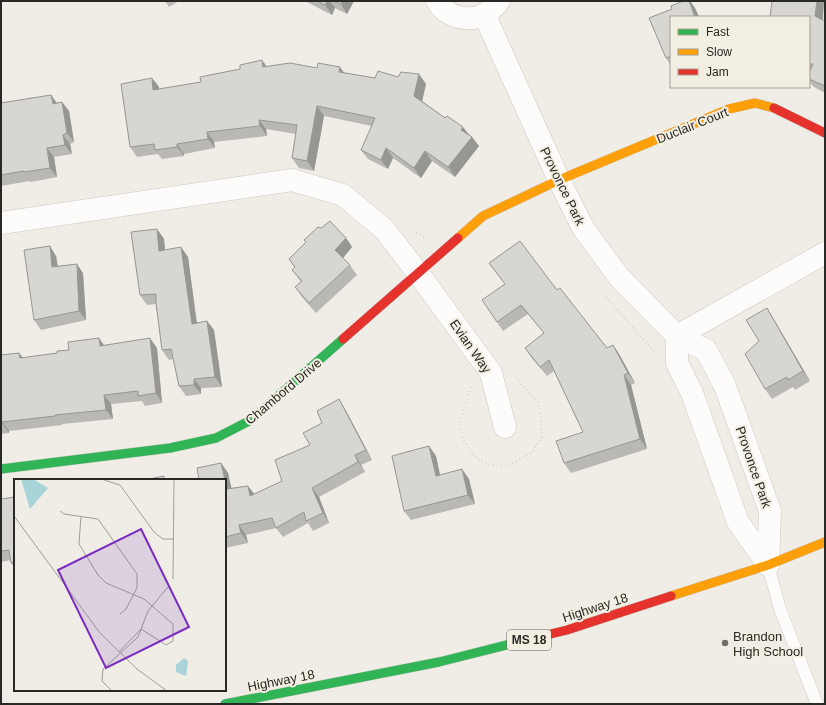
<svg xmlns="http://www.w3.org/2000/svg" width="826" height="705" font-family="Arial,sans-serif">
<rect width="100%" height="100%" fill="#efede6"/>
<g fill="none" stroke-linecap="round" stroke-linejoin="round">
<defs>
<path id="lane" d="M 768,565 L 780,609 L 817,704"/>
<g id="street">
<path d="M 437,1 C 446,17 469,23 485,14 C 491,11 495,6 499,1"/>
<path d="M 484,14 L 559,180 L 583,228 L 619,277 L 677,336 L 706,350 L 725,386 L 770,511 L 768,565"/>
<path d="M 1,223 L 292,180 L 343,195 L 384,229 L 418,273 L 491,373 L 505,427"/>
<path d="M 677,336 L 677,363 L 692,393 L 738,522 L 768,565"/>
<path d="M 677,336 L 825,253"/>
</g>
<g id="fast">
<path d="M 1,469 L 170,448 L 216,438 L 251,420 L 343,339"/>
<path d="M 225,704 L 439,662 L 526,640"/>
</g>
<g id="slow">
<path d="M 458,238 L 483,216 L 559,180 L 729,109 L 755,103 L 774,108"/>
<path d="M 671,596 L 768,565 L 825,542"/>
</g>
<g id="jam">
<path d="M 774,108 L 825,133"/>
<path d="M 343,339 L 458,238"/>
<path d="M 526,640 L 567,630 L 671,596"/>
</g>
</defs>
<use href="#lane" stroke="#cac9c3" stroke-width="13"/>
<use href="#street" stroke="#cac9c3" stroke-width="23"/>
<use href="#fast" stroke="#cac9c3" stroke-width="10"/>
<use href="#slow" stroke="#cac9c3" stroke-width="10"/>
<use href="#jam" stroke="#cac9c3" stroke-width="10"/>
<g stroke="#d9d8d6" stroke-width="2.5" stroke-dasharray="1 3" stroke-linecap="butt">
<path d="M 416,233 L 424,237 L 427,236"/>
<path d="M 606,297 L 654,352"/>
<path d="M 471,387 L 466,404 L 459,422 L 464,441 L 476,458 L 490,465 L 504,466 L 517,461 L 532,452 L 542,437 L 541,416 L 538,402 L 515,377"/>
</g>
<use href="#lane" stroke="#fdfcfb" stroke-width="12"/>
<use href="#street" stroke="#fdfcfb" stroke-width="22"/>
<use href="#fast" stroke="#30b455" stroke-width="9"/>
<use href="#slow" stroke="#ff9f0a" stroke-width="9"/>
<use href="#jam" stroke="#e5322d" stroke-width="9"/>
</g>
<g fill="#b9b8b4">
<path d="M 165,1 L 179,1 L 169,7 Z"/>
<path d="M 305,1 L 354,1 L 347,14 L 335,8 L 332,15 Z"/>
<path d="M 683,1 L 690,1 L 695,8 L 699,17 L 671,17 L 671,66 L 666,58 L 649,18 L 672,9 L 671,6 Z"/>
<path d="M 824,1 L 823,20 L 825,21 L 825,93 L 814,87 L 809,81 L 809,17 Z"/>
<path d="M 262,60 L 266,66 L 317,68 L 375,78 L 398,77 L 426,84 L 422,101 L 472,137 L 479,146 L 455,177 L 432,161 L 421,178 L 393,158 L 388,169 L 368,159 L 361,150 L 372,126 L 324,116 L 314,171 L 299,168 L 292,158 L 296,134 L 266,129 L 267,136 L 214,142 L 215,148 L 184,154 L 184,156 L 162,159 L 158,154 L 137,157 L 130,147 L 152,78 L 159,87 L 159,89 L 201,82 L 240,69 Z"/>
<path d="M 51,95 L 57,103 L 62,102 L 69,111 L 74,142 L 70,144 L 72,154 L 54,157 L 57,177 L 31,182 L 30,181 L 1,186 L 1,103 Z"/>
<path d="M 157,229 L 164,239 L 165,250 L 188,257 L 197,323 L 207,321 L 214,330 L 222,387 L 201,388 L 201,394 L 186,396 L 179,386 L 173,359 L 169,360 L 162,350 L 156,304 L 147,305 L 140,295 Z"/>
<path d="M 346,238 L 352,247 L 343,258 L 350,265 L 357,275 L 316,313 L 302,297 L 295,287 L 301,282 L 292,270 L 295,268 L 289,259 Z"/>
<path d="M 56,256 L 58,266 L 83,273 L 86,320 L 41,330 L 34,320 Z"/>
<path d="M 489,263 L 557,290 L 607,348 L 613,345 L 619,354 L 635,383 L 631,385 L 647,449 L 571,473 L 564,463 L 583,432 L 554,371 L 547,376 L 531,357 L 525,348 L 544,333 L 528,314 L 503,331 L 482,300 L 505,284 Z"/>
<path d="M 767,308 L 773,318 L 810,381 L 795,390 L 793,387 L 772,399 L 765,389 L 759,341 Z"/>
<path d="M 104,345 L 157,348 L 162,403 L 145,406 L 142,401 L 111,404 L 113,419 L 62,424 L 62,425 L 9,431 L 9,433 L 1,434 L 1,355 L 19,353 L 23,358 L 57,353 L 69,350 Z"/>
<path d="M 339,399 L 345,409 L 372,460 L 361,465 L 365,472 L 319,497 L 329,523 L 313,531 L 308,523 L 283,537 L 276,528 L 246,535 L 248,543 L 225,548 L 225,480 L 221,463 L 228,473 L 231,488 L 248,486 L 254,494 L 282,481 L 310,445 L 322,423 Z"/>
<path d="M 429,446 L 436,456 L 440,475 L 469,479 L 475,504 L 411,520 L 404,511 Z"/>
<path d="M 15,497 L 15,568 L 11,563 L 11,560 L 1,562 L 1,499 Z"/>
</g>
<g fill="#969692">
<path d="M 327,1 L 330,1 L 335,8 L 332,15 L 325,5 Z"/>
<path d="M 342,1 L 354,1 L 347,14 L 341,4 Z"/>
<path d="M 689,1 L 690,1 L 695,8 L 699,17 L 695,17 Z"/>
<path d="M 817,1 L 824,1 L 822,26 L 815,16 Z"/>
<path d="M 262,60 L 269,70 L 263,67 Z"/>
<path d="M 340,67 L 347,77 L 339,72 Z"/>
<path d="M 419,74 L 426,84 L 421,106 L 414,96 Z"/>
<path d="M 152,78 L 159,87 L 160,99 L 153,90 Z"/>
<path d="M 51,95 L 58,105 L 53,104 Z"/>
<path d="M 62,102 L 69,111 L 74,142 L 67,133 Z"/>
<path d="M 317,106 L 324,116 L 314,171 L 307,161 Z"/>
<path d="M 259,120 L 266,129 L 267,136 L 260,126 Z"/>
<path d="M 463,127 L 470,136 L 461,130 Z"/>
<path d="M 207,132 L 214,142 L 215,148 L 208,139 Z"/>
<path d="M 63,135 L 70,144 L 72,154 L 65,145 Z"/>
<path d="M 472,137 L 479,146 L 455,177 L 448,167 Z"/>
<path d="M 177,144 L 184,154 L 184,156 L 177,147 Z"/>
<path d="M 47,148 L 54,157 L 57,177 L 50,168 Z"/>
<path d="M 386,148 L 393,158 L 388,169 L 381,160 Z"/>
<path d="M 425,151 L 432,161 L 421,178 L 414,168 Z"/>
<path d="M 157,229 L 164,239 L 166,261 L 159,251 Z"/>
<path d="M 346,238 L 352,247 L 342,259 L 335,250 Z"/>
<path d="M 50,246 L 56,256 L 59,276 L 52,267 Z"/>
<path d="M 181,247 L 188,257 L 198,333 L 192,324 Z"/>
<path d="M 77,264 L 83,273 L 86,320 L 79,311 Z"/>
<path d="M 767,308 L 773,318 L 810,381 L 803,371 Z"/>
<path d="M 207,321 L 214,330 L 222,387 L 215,377 Z"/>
<path d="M 99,338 L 106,348 L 100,346 Z"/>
<path d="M 150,338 L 157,348 L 162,403 L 156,393 Z"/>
<path d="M 613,345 L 619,354 L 635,383 L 628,373 Z"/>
<path d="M 19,353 L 26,362 L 20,358 Z"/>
<path d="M 624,375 L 631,385 L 647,449 L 640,439 Z"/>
<path d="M 194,379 L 201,388 L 201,394 L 194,385 Z"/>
<path d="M 104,395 L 111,404 L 113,419 L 106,410 Z"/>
<path d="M 339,399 L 345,409 L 372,460 L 366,450 Z"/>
<path d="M 2,422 L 9,431 L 9,433 L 2,423 Z"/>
<path d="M 429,446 L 436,456 L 442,485 L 436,476 Z"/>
<path d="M 355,455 L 361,465 L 365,472 L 358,462 Z"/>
<path d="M 221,463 L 228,473 L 234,499 L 227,489 Z"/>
<path d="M 462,469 L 469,479 L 475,504 L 468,495 Z"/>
<path d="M 248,486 L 255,495 L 250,496 Z"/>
<path d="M 312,488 L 319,497 L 329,523 L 323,513 Z"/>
<path d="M 239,525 L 246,535 L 248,543 L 241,533 Z"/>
</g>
<g fill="#d7d6d1" stroke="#969692">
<path d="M 317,1 L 327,1 L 325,5 Z"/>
<path d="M 334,1 L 342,1 L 341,4 Z"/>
<path d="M 683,1 L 689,1 L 695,17 L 671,17 L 671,56 L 666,58 L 649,18 L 672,9 L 671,6 Z"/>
<path d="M 772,1 L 817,1 L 815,16 L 825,21 L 825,86 L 809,79 L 809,73 L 813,64 L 809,64 L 809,17 L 770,17 Z"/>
<path d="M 262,60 L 263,67 L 290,63 L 317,68 L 318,63 L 340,67 L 339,72 L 375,78 L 378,71 L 398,77 L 401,72 L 419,74 L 414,96 L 445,118 L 447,116 L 463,127 L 461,130 L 472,137 L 448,167 L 425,151 L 414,168 L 386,148 L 381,160 L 361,150 L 375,118 L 317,106 L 307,161 L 292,158 L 297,125 L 259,120 L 260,126 L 207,132 L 208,139 L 177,144 L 177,147 L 155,150 L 154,144 L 130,147 L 121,84 L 152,78 L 153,90 L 201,82 L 200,77 L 240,69 L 240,65 Z"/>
<path d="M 51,95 L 53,104 L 62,102 L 67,133 L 63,135 L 65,145 L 47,148 L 50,168 L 24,172 L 24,171 L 1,175 L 1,103 Z"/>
<path d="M 330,221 L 346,238 L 335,250 L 350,265 L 309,303 L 295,287 L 302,281 L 292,270 L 295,267 L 289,259 L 306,242 L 304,240 L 318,227 L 321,228 Z"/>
<path d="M 157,229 L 159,251 L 181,247 L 192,324 L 207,321 L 215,377 L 194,379 L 194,385 L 179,386 L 171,349 L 162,350 L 156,303 L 156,294 L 140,295 L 131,232 Z"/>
<path d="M 520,241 L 557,290 L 560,288 L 607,348 L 613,345 L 628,373 L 624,375 L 640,439 L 564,463 L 556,441 L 583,432 L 549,360 L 540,367 L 525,348 L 544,333 L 521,305 L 497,322 L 482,300 L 505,284 L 489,263 Z"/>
<path d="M 50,246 L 52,267 L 77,264 L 79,311 L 34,320 L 24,250 Z"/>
<path d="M 767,308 L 803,371 L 788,380 L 787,377 L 765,389 L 745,354 L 759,341 L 746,320 Z"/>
<path d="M 99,338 L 100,346 L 150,338 L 156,393 L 138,396 L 138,391 L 104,395 L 106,410 L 55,415 L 55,416 L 2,422 L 2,423 L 1,423 L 1,355 L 19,353 L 20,358 L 57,353 L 57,351 L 69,350 L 68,342 Z"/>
<path d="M 339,399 L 366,450 L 355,455 L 358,462 L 312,488 L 323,513 L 306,521 L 304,512 L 276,528 L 272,518 L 239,525 L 241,533 L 225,537 L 225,481 L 227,489 L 248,486 L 250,496 L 282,481 L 275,460 L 310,445 L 303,433 L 322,423 L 317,411 Z"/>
<path d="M 429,446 L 436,476 L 462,469 L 468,495 L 404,511 L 392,456 Z"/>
<path d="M 221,463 L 225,480 L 199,480 L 197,468 Z"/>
<path d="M 164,476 L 164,480 L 144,480 Z"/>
<path d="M 15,497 L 15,562 L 11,563 L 9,550 L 1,551 L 1,499 Z"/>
</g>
<circle fill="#6f6d68" stroke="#f3eee2" stroke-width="1.5" cx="725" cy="643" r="4"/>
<g text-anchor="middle" stroke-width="4" stroke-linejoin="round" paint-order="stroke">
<rect fill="#f3eee2" stroke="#66635d" stroke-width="1" x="507" y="630" width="44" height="20" rx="3"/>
<g font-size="12" font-weight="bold" fill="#2a2824">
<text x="529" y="644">MS 18</text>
</g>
<g font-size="13" fill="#2a2824" stroke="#f3eee2">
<text transform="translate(692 125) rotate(-22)" y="5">Duclair Court</text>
<text transform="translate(563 186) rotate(64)" y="5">Provonce Park</text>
<text transform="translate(471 346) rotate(55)" y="5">Evian Way</text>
<text transform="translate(283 391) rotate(-40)" y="5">Chambord Drive</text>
<text transform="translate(754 467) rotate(71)" y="5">Provonce Park</text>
<text transform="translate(595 607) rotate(-18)" y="5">Highway 18</text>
<text transform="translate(281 680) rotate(-11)" y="5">Highway 18</text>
</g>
<g font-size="13" fill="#2a2824" stroke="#f3eee2" text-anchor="start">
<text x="733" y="641">Brandon<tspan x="733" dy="15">High School</tspan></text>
</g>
</g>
<g transform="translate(14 479)">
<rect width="212" height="212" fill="#efede6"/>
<path d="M 7,0 L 19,0 L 34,9 L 16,30 ZM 170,179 L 174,182 L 172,197 L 162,193 L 162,186 Z" fill="#a8d4d9"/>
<path fill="none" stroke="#a09e98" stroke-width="1" d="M 87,0 L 106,6 L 140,53 L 149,60 L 160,60M 46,32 L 50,35 L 84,40 L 123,95 L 123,109 L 112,130 L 106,135M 0,37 L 86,154 L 123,190 L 153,212M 67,37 L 65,65 L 84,96 L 92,104 L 130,120 L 138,127 L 159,145 L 159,162 L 152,166 L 127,150M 159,100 L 160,0M 105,173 L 127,150M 98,212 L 88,202 L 89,190 L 124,158 L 134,132 L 154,108"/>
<path fill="#7b2cbf" fill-opacity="0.15" stroke="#7b2cbf" stroke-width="2" d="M 127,50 L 175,148 L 92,189 L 44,91 Z"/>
<rect width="212" height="212" fill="none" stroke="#2a2824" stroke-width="2"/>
</g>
<rect width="826" height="705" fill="none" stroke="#2a2824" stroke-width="4"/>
<rect x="670" y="16" width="140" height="72" fill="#f3eee2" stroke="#a39f96"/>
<rect x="678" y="29" width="20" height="6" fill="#30b455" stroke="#a39f96"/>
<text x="706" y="36" font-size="12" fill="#2a2824">Fast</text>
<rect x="678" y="49" width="20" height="6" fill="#ff9f0a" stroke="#a39f96"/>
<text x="706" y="56" font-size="12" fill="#2a2824">Slow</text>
<rect x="678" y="69" width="20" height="6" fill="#e5322d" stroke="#a39f96"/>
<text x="706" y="76" font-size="12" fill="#2a2824">Jam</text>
</svg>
